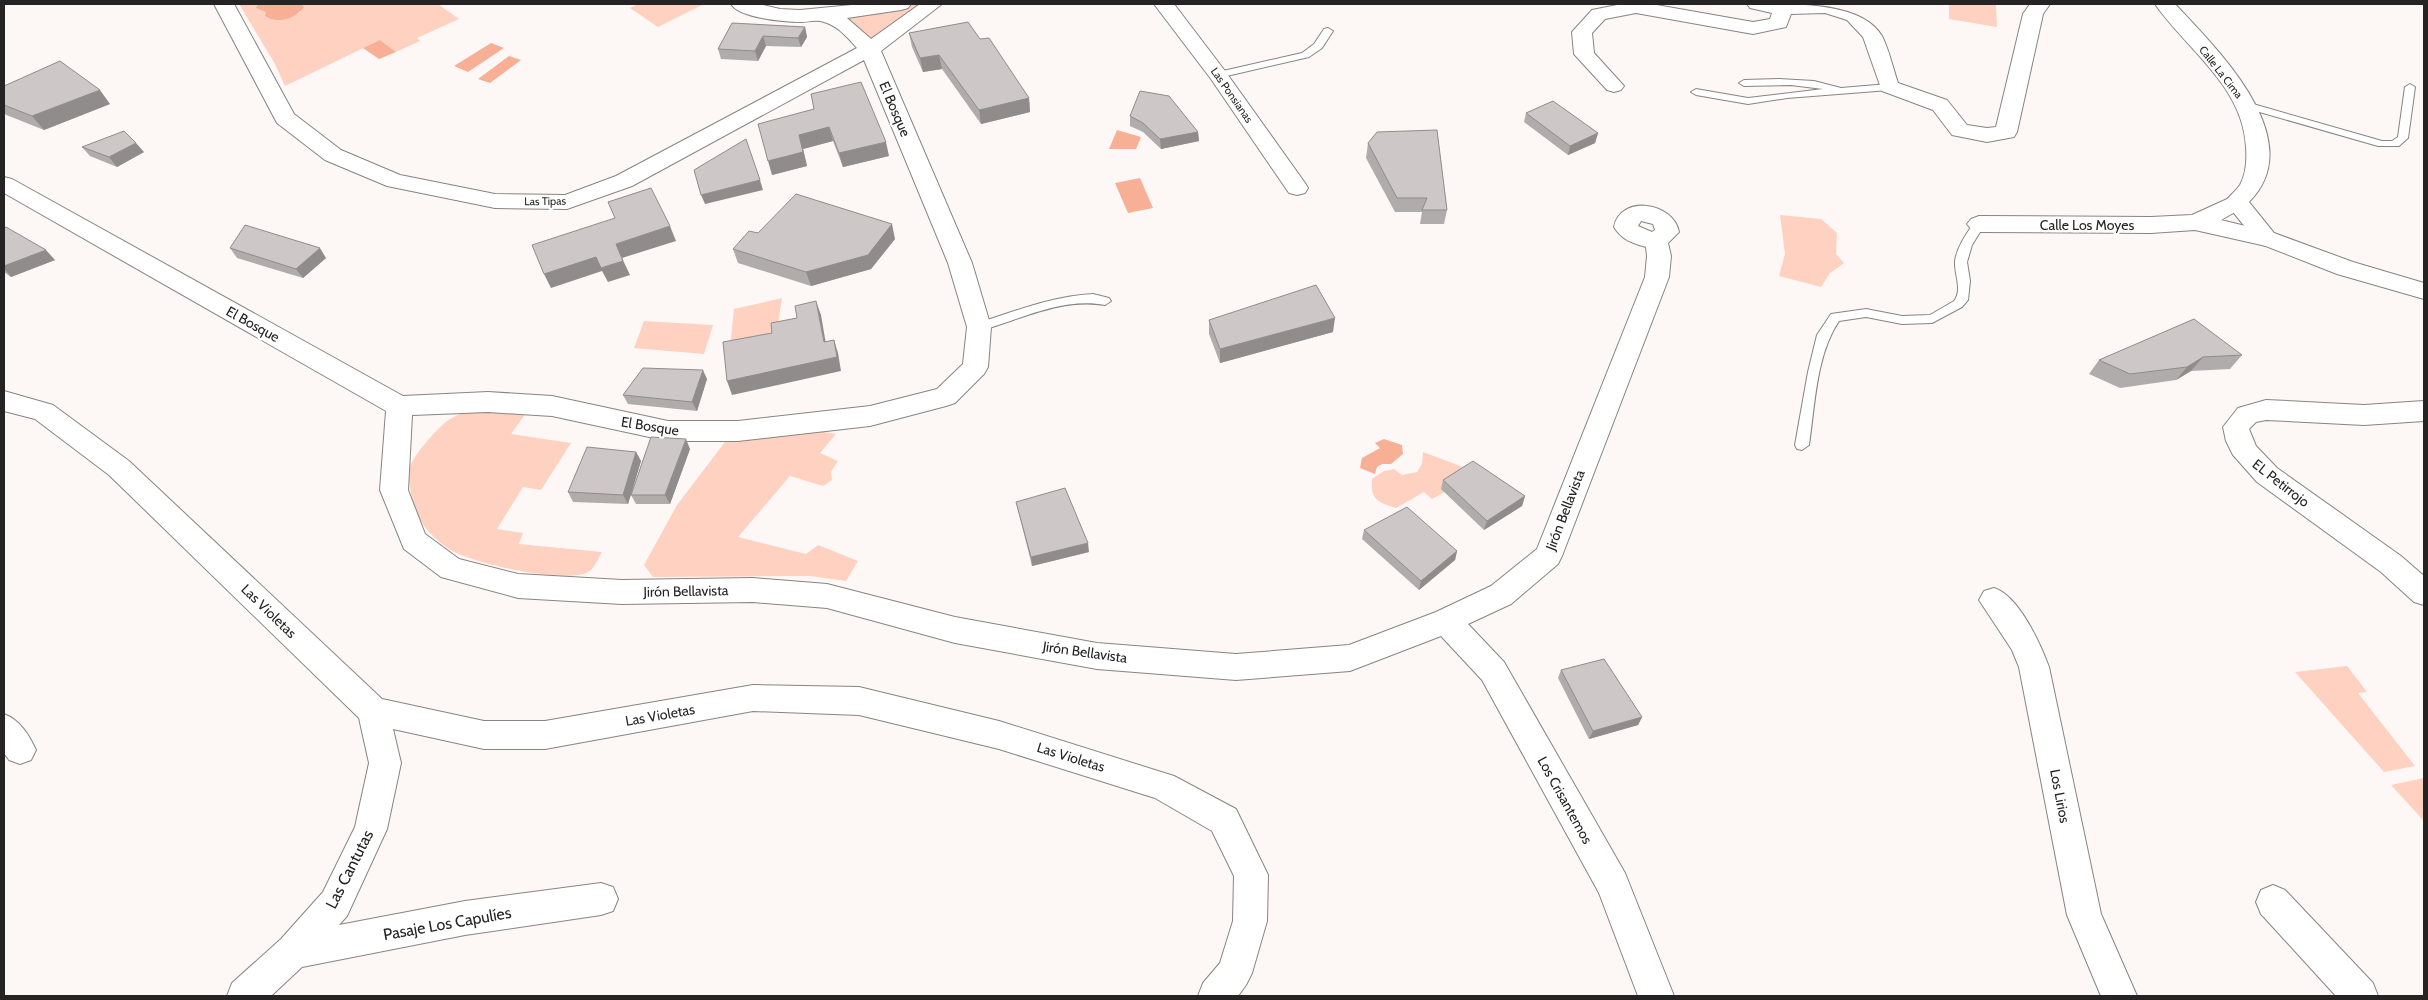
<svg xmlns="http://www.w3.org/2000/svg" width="2428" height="1000" font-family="Cabin,sans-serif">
<rect width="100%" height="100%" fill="#fdf8f6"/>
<g fill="#ffd1c0">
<path d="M 239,4 L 258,4 L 256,5 L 281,19 L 300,13 L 301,4 L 299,4 L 438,4 L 459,19 L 417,38 L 420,41 L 396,52 L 380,40 L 285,86 L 275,64 Z"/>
<path d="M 638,4 L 704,4 L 658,27 L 630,8 Z"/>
<path d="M 903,4 L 932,4 L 870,49 L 826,15 Z"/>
<path d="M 1949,4 L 1996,4 L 1997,27 L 1949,19 Z"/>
<path d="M 1780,215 L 1821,219 L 1837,233 L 1836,254 L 1844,263 L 1830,273 L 1821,287 L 1779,276 L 1785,254 Z"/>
<path d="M 782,298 L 776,337 L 729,356 L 734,309 Z"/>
<path d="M 644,321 L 713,325 L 704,354 L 634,348 Z"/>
<path d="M 474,409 L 529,409 L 511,434 L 571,443 L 541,490 L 523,487 L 497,529 L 523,533 L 519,544 L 602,552 C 598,559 594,570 586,573 C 562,583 466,563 446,547 C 424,531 414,515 410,487 C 410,483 408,477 408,472 C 412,456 434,432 447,421 C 454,416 466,412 474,409 Z"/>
<path d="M 813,430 L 836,434 L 820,453 L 838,461 L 831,472 L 832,480 L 823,486 L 790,476 L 738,537 L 806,554 L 818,545 L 858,561 L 846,581 L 810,576 L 653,577 L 644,565 L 677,505 L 728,438 Z"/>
<path d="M 1423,452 L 1471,470 L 1445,492 L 1432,499 L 1424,492 L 1396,508 C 1378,502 1370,500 1372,479 L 1384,471 L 1394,469 L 1402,475 L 1417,472 L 1422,464 Z"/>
<path d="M 2347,666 L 2367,692 L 2358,693 L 2415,766 L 2384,772 L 2295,672 Z"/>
<path d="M 2424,778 L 2424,821 L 2391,785 Z"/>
</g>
<g fill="#f7b096">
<path d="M 258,4 L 301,4 L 304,7 C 296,19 277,24 265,16 L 266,12 L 256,8 Z"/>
<path d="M 380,40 L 396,52 L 379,59 L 363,48 Z"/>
<path d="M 491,43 L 504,48 L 468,72 L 454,66 Z"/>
<path d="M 509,56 L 521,60 L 490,83 L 478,79 Z"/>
<path d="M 1117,130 L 1141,137 L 1136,149 L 1109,149 Z"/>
<path d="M 1140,178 L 1153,208 L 1128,213 L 1115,183 Z"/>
<path d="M 1384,439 L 1402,445 L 1403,454 L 1391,464 L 1382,464 L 1377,467 L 1375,474 L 1360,468 L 1362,458 L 1380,448 L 1375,443 Z"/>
</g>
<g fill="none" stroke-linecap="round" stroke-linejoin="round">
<defs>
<g id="lane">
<path d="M 1328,28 L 1333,31 L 1322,48 L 1309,57 L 1218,78 L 1213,75 L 1214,73 L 1302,53 L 1314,44 L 1324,29 Z"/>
<path d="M 1779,79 L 1814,81 L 1841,88 L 1889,84 L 1894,87 L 1889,90 L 1787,98 L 1748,104 L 1696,95 L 1691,92 L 1696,89 L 1748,98 L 1823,89 L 1791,85 L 1744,86 L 1739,83 L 1744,80 Z"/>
<path d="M 2410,84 L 2415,87 L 2408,138 L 2399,146 L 2378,146 L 2242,107 L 2241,105 L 2246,102 L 2382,141 L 2392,141 L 2398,137 L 2405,87 Z"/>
<path d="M 1979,220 L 1985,224 L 1972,245 L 1967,262 L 1970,281 L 1968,300 L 1962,307 L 1932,323 L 1902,324 L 1866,317 L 1839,321 C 1816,355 1815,405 1809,445 L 1802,450 L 1797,449 L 1795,445 L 1808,372 L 1817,335 L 1831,314 L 1866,309 L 1902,316 L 1930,315 L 1954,301 C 1963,290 1954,274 1955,261 C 1957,247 1967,233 1975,221 Z"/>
<path d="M 1093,294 L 1109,298 L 1111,301 L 1105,305 C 1062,297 1019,320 979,331 L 973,327 L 975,324 C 1013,312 1052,296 1093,294 Z"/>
</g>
<g id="street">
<path d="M 214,4 L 234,4 L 294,114 L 341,150 L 400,175 L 495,194 L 565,195 L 616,176 L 857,48 C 847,37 838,26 824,22 C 817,19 808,22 801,22 C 785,22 739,18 731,4 L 759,4 L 780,9 L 800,10 L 862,4 L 911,4 L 908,8 L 901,10 L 847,18 L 871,39 L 920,4 L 942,4 L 881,51 L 972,263 L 991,327 L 988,367 L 984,374 L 955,403 L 946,406 L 870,426 L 738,441 L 668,441 L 552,416 L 488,412 L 412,415 L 408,490 L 425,534 L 459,559 L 518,574 L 622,580 L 753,578 L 827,584 L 955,617 L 1097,643 L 1236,654 L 1349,645 L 1436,612 L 1491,586 L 1537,549 L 1645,277 L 1647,256 L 1646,247 C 1632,243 1622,240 1614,227 C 1620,194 1674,202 1679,232 L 1668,243 L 1671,256 L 1669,277 L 1562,556 L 1558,564 L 1511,604 L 1468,624 L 1504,662 L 1625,873 L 1674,996 L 1638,996 L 1599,893 L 1482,680 L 1441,636 L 1350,671 L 1236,680 L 1097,669 L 955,643 L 827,608 L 753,602 L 622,604 L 518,598 L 441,577 L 404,549 L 380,490 L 386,411 L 4,193 L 4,177 L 12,179 L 403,396 L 488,392 L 552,396 L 668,421 L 738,421 L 870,406 L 937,389 L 963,364 L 967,327 L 948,263 L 864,60 L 632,186 L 567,209 L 495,208 L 387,186 L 325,160 L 277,123 ZM 1641,221 L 1653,224 L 1655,230 L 1652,232 L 1638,226 Z"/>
<path d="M 1154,4 L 1174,4 L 1225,71 L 1305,183 L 1308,188 L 1305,193 L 1297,195 L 1289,193 L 1211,79 Z"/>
<path d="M 1622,4 L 1651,4 L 1753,22 L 1770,19 L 1772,13 L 1750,8 L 1747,4 C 1788,4 1861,0 1882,36 C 1889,50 1893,68 1898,83 L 1947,100 L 1967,125 L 1987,128 L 1996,127 L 2023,14 L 2030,4 L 2050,4 L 2043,14 L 2017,132 L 2014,137 L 1987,142 L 1952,135 L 1933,110 L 1882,91 L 1863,37 L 1847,20 L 1825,13 L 1791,14 L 1786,27 L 1753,34 L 1636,13 L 1605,19 L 1592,33 L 1594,53 L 1624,86 L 1621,90 L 1614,92 L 1607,90 L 1574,54 L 1572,32 L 1592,10 Z"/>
<path d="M 2236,195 L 2244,197 L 2247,202 L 2244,207 L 2221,220 L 2274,233 L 2278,238 L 2274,243 L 2266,246 L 2195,230 L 2151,233 L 1979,232 L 1971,229 L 1967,224 L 1971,219 L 1979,216 L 2151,217 L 2192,215 Z"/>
<path d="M 4,391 L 53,405 L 129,461 L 382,699 L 484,721 L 545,721 L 753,685 L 859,687 L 999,721 L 1174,776 L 1236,809 L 1268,875 L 1267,921 L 1252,973 L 1246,985 L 1238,996 L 1198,996 L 1203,983 L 1220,963 L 1233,921 L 1234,876 L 1212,831 L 1155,798 L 999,749 L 859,715 L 753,711 L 545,749 L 484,749 L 393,729 L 401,763 L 387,829 L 347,916 L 339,925 L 465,901 L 601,883 L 613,887 L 618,899 L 613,911 L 601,915 L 465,935 L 302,967 L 271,996 L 227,996 L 232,983 L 281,939 L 323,892 L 355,827 L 369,763 L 359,718 L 109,475 L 35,419 L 4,411 Z"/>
<path d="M 2266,400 L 2364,405 L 2424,401 L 2424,421 L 2364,425 L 2266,420 L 2256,422 L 2249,429 L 2256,446 L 2277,468 L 2401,556 L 2424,576 L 2424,605 L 2414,602 L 2381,572 L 2257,482 L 2233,455 L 2226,441 L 2223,427 L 2238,408 Z"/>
<path d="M 1994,588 C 2019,596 2040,643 2049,667 L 2101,914 L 2137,996 L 2101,996 L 2067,915 L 2019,667 L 2012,650 L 1979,600 L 1984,591 Z"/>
<path d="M 4,714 C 20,720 29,735 36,750 L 31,760 L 20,764 L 9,760 L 4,753 Z"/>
<path d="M 2273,885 L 2285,890 L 2373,983 L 2378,996 L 2336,996 L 2261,914 L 2256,902 L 2261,890 Z"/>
</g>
<path id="secondary" d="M 2155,4 L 2175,4 C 2217,49 2311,140 2249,202 L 2274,233 L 2353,262 L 2424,283 L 2424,299 L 2337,274 L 2258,243 L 2225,202 C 2229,196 2236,191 2240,185 C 2246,174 2247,159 2246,147 C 2243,86 2187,50 2155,4 Z"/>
</defs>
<use href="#lane" stroke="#888482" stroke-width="2"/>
<use href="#street" stroke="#888482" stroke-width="2"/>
<use href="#secondary" stroke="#888482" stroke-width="2"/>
<use href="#lane" fill="#fff" fill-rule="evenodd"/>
<use href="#street" fill="#fff" fill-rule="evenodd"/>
<use href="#secondary" fill="#fff" fill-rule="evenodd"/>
</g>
<g fill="#b0acab">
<path d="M 732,23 L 805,27 L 807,37 L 801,47 L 766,46 L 758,61 L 721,59 L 718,49 Z"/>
<path d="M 909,33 L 980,39 L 1029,98 L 1030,112 L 981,124 L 942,69 L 923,72 L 912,47 Z"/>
<path d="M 4,86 L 110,104 L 44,130 L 4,114 Z"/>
<path d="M 814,109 L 889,156 L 843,167 L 833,141 L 803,149 L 807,166 L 772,175 Z"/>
<path d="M 1526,113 L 1598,133 L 1595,143 L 1568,155 L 1524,122 Z"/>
<path d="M 1130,116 L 1198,132 L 1199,141 L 1161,149 L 1143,132 L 1130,126 Z"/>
<path d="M 1368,143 L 1447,210 L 1444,224 L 1420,224 L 1422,212 L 1395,212 L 1366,158 Z"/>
<path d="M 82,147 L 144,152 L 117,167 L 90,156 Z"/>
<path d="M 4,228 L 55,260 L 11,277 L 4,272 Z"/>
<path d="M 758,233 L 895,239 L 871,269 L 811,286 L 738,263 L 733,249 Z"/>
<path d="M 230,248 L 326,258 L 303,278 L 237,258 Z"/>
<path d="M 1209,320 L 1333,332 L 1220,363 L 1209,334 Z"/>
<path d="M 2242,355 L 2230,369 L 2191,371 L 2176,380 L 2120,388 L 2089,374 L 2099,360 Z"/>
<path d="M 707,379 L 697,411 L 628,404 L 623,395 Z"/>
<path d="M 690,449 L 670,504 L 636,504 L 631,495 Z"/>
<path d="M 636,452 L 641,461 L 628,504 L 573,502 L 568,492 Z"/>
<path d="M 1443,480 L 1525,496 L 1522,506 L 1484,530 L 1441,489 Z"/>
<path d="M 1016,502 L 1089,552 L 1032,566 Z"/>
<path d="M 1364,530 L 1457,551 L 1455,560 L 1419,590 L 1362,539 Z"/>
<path d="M 1561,670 L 1642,717 L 1638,725 L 1589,739 L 1558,678 Z"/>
</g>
<g fill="#908c8b">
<path d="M 805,27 L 807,37 L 801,47 L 798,38 Z"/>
<path d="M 763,36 L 766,46 L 758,61 L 755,51 Z"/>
<path d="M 939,55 L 942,69 L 923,72 L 920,58 Z"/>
<path d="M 100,90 L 110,104 L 44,130 L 32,116 Z"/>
<path d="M 1029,98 L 1030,112 L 981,124 L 979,110 Z"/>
<path d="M 829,127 L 833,141 L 803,149 L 807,166 L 772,175 L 768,161 L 799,135 Z"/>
<path d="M 1198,132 L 1199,141 L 1161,149 L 1160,139 Z"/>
<path d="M 1598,133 L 1595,143 L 1568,155 L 1570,146 Z"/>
<path d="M 886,142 L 889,156 L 843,167 L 839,153 Z"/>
<path d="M 136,143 L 144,152 L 117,167 L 109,157 Z"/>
<path d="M 760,180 L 763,190 L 705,204 L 701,195 Z"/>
<path d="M 892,224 L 895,239 L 871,269 L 811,286 L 806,272 Z"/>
<path d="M 670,226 L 676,241 L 622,258 L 630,275 L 608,282 L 602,271 L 551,288 L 544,274 L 616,244 Z"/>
<path d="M 320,248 L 326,258 L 303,278 L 296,269 Z"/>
<path d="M 46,250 L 55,260 L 11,277 L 4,268 L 4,266 Z"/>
<path d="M 816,301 L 821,315 L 828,356 L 824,342 Z"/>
<path d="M 1335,318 L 1333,332 L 1220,363 L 1220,349 Z"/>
<path d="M 834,340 L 838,353 L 841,371 L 732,395 L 727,381 Z"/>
<path d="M 2203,357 L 2191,371 L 2176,380 L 2187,367 Z"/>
<path d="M 703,370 L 707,379 L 697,411 L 692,402 Z"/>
<path d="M 686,439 L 690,449 L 670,504 L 665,495 Z"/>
<path d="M 636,452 L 641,461 L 628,504 L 623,495 Z"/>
<path d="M 1525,496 L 1522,506 L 1484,530 L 1487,521 Z"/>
<path d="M 1088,543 L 1089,552 L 1032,566 L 1031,557 Z"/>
<path d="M 1457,551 L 1455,560 L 1419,590 L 1421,581 Z"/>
<path d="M 1642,717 L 1638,725 L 1589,739 L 1593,731 Z"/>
</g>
<g fill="#cdc8c7" stroke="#908c8b">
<path d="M 968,22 L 980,39 L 989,38 L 1029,98 L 979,110 L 939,55 L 920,58 L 909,33 Z"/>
<path d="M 732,23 L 805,27 L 798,38 L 763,36 L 755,51 L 718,49 Z"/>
<path d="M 60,61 L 100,90 L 32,116 L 4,105 L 4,86 Z"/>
<path d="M 861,82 L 886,142 L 839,153 L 829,127 L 799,135 L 803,152 L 768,161 L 758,124 L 814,109 L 811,94 Z"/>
<path d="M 1140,91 L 1169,96 L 1198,132 L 1160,139 L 1143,123 L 1130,116 Z"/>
<path d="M 1553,101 L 1598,133 L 1570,146 L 1526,113 Z"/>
<path d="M 1437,130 L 1447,210 L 1422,210 L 1427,198 L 1397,198 L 1368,143 L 1377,132 Z"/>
<path d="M 124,131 L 136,143 L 109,157 L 82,147 Z"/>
<path d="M 746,139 L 760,180 L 701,195 L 694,170 Z"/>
<path d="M 651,188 L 670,226 L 616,244 L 623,261 L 601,268 L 596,257 L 544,274 L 532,245 L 615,218 L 608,202 Z"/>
<path d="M 796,194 L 892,224 L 868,255 L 806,272 L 733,249 L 749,231 L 758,233 Z"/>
<path d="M 245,225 L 320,248 L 296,269 L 230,248 Z"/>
<path d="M 6,227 L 46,250 L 4,266 L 4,228 Z"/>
<path d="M 1316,285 L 1335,318 L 1220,349 L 1209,320 Z"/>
<path d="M 816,301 L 824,342 L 834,340 L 837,357 L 727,381 L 723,342 L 772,333 L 771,323 L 797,318 L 795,306 Z"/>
<path d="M 2194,319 L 2242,355 L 2203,357 L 2187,367 L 2130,374 L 2099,360 Z"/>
<path d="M 643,368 L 703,370 L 692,402 L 623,395 Z"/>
<path d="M 651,437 L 686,439 L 665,495 L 631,495 Z"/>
<path d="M 587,447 L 636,452 L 623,495 L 568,492 Z"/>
<path d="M 1473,461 L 1525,496 L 1487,521 L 1443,480 Z"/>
<path d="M 1065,488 L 1088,543 L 1031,557 L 1016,502 Z"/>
<path d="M 1407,507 L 1457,551 L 1421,581 L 1364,530 Z"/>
<path d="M 1604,659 L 1642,717 L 1593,731 L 1561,670 Z"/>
</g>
<g text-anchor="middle" stroke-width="4.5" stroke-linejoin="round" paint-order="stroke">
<g font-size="11" fill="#252323" stroke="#fff">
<text transform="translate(2221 72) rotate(52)" y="4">Calle La Cima</text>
<text transform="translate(1232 95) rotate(55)" y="4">Las Ponsianas</text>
<text transform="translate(545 201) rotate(-1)" y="4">Las Tipas</text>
</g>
<g font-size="14" fill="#252323" stroke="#fff">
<text transform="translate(895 109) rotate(67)" y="5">El Bosque</text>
<text x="2087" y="230">Calle Los Moyes</text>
<text transform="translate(253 324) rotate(29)" y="5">El Bosque</text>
<text transform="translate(650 426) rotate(9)" y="5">El Bosque</text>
<text transform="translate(2281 483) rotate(38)" y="5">EL Petirrojo</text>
<text transform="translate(1565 510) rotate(-69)" y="5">Jirón Bellavista</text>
<text transform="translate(686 591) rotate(-1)" y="5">Jirón Bellavista</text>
<text transform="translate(269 611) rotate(44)" y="5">Las Violetas</text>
<text transform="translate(1085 652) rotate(8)" y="5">Jirón Bellavista</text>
<text transform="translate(660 715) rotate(-10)" y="5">Las Violetas</text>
<text transform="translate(1071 757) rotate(17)" y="5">Las Violetas</text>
<text transform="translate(2060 796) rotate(79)" y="5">Los Lirios</text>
<text transform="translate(1565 800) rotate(61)" y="5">Los Crisantemos</text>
</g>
<g font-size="16" fill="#252323" stroke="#fff">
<text transform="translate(349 869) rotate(-63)" y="6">Las Cantutas</text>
<text transform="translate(447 923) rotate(-10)" y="6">Pasaje Los Capulíes</text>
</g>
</g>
<rect width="2428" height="1000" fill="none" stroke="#252323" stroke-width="10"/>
</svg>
